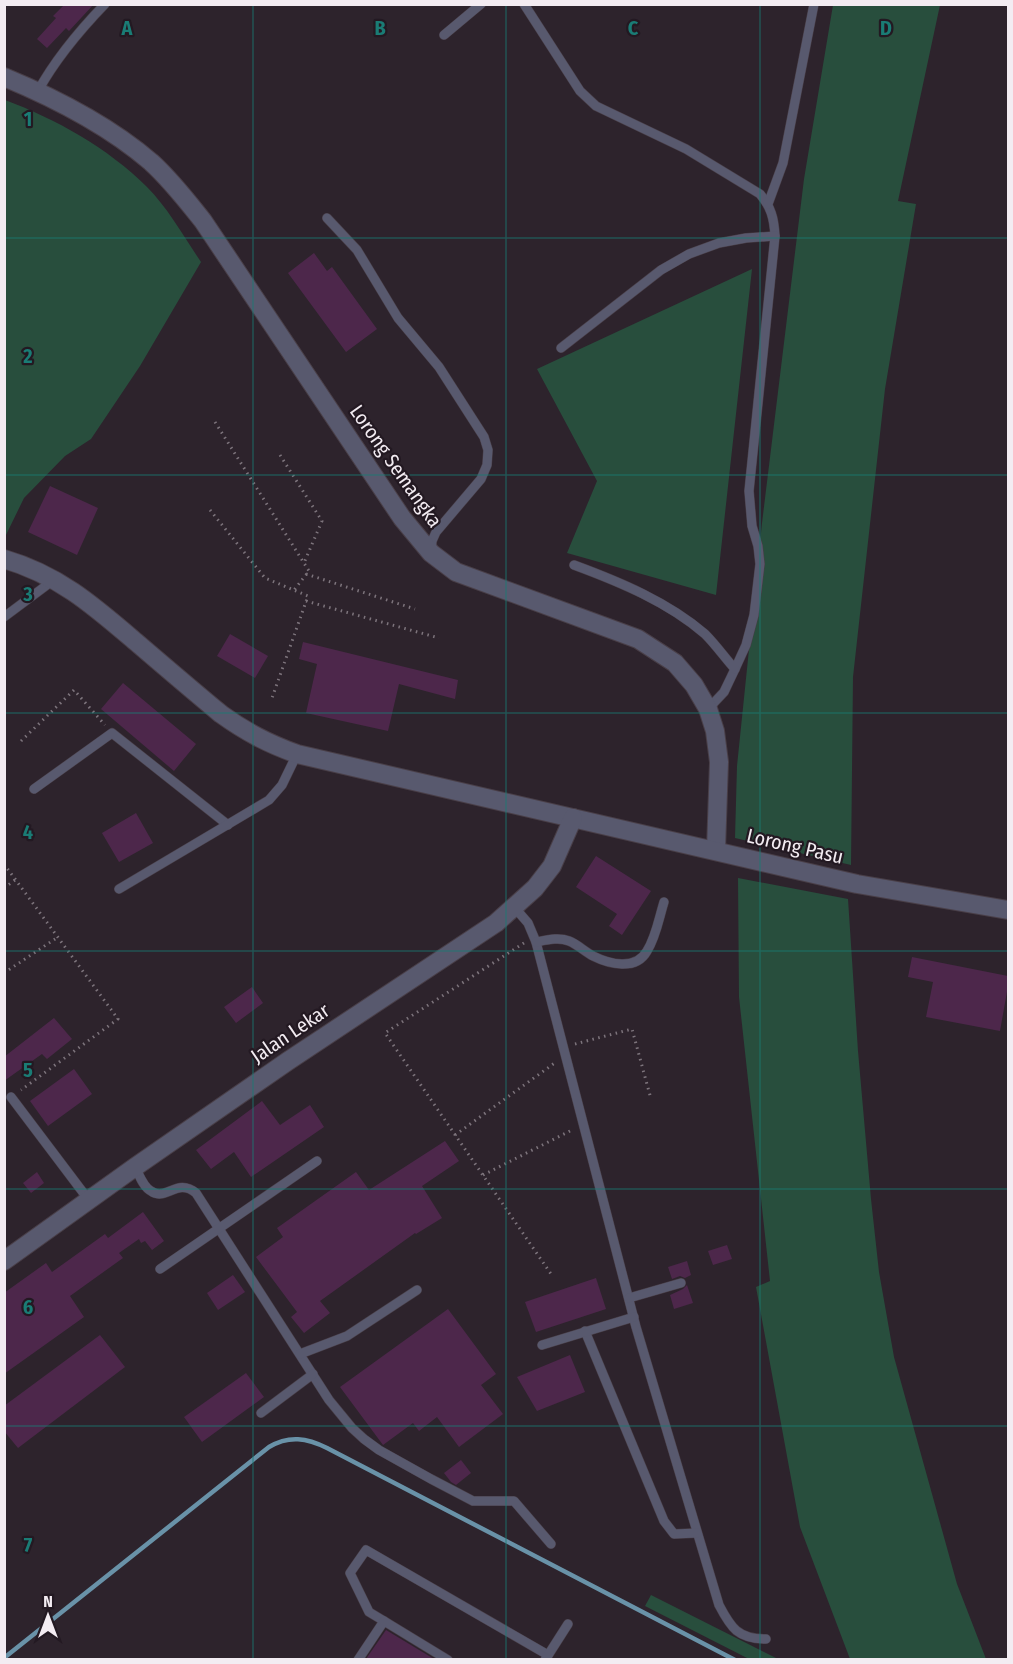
<svg xmlns="http://www.w3.org/2000/svg" width="1013" height="1664" font-family="'Fira Sans Condensed',sans-serif">
<rect width="100%" height="100%" fill="#2d232c"/>
<g fill="#284e3d">
<path d="M 833,5 L 940,5 L 898,201 L 916,204 L 885,389 L 853,677 L 851,865 L 735,838 L 737,766 L 762,523 L 804,179 Z"/>
<path d="M 5,100 C 56,119 108,148 147,187 C 168,208 184,237 201,262 L 140,366 L 91,439 L 65,456 L 24,498 L 5,537 Z"/>
<path d="M 752,269 L 716,595 L 567,553 L 597,481 L 537,369 Z"/>
<path d="M 738,878 L 848,899 L 858,1051 L 871,1199 L 879,1272 L 894,1357 L 957,1584 L 986,1659 L 850,1659 L 800,1527 L 756,1287 L 770,1281 L 739,997 Z"/>
<path d="M 651,1595 L 778,1659 L 749,1659 L 645,1606 Z"/>
</g>
<g fill="none" stroke-linecap="round" stroke-linejoin="round">
<path stroke="#6992a8" stroke-width="4.5" d="M 4,1658 L 269,1447 C 289,1435 307,1438 327,1448 L 735,1660"/>
</g>
<g fill="#4d274b">
<path d="M 65,4 L 94,4 L 69,31 L 66,28 L 47,48 L 37,39 L 56,18 L 53,16 Z"/>
<path d="M 314,253 L 327,271 L 332,267 L 377,329 L 346,352 L 288,273 Z"/>
<path d="M 50,486 L 98,508 L 77,555 L 28,532 Z"/>
<path d="M 230,634 L 268,656 L 255,678 L 217,656 Z"/>
<path d="M 303,642 L 458,680 L 455,699 L 399,684 L 388,731 L 306,713 L 317,664 L 299,659 Z"/>
<path d="M 123,683 L 196,744 L 174,771 L 101,709 Z"/>
<path d="M 136,813 L 153,843 L 119,862 L 102,833 Z"/>
<path d="M 596,856 L 651,891 L 622,935 L 609,926 L 617,914 L 576,887 Z"/>
<path d="M 912,957 L 1008,976 L 1008,986 L 1000,1031 L 926,1017 L 933,982 L 908,977 Z"/>
<path d="M 252,987 L 263,1003 L 236,1023 L 224,1007 Z"/>
<path d="M 54,1018 L 72,1039 L 47,1059 L 42,1054 L 4,1081 L 4,1057 Z"/>
<path d="M 74,1069 L 92,1094 L 48,1126 L 30,1101 Z"/>
<path d="M 262,1101 L 280,1125 L 310,1105 L 324,1127 L 251,1177 L 234,1152 L 211,1169 L 196,1150 Z"/>
<path d="M 445,1141 L 459,1161 L 422,1186 L 442,1218 L 416,1234 L 415,1233 L 320,1301 L 330,1313 L 304,1333 L 291,1317 L 297,1312 L 256,1257 L 283,1237 L 277,1228 L 356,1172 L 369,1190 Z"/>
<path d="M 37,1172 L 44,1183 L 31,1193 L 23,1183 Z"/>
<path d="M 143,1212 L 164,1241 L 152,1250 L 145,1241 L 141,1243 L 139,1239 L 119,1253 L 123,1258 L 70,1296 L 84,1317 L 4,1374 L 4,1293 L 46,1263 L 52,1272 L 105,1234 L 108,1238 Z"/>
<path d="M 727,1245 L 732,1259 L 713,1265 L 708,1251 Z"/>
<path d="M 687,1261 L 691,1275 L 685,1278 L 680,1276 L 672,1279 L 668,1267 Z"/>
<path d="M 233,1275 L 245,1292 L 218,1310 L 207,1293 Z"/>
<path d="M 596,1278 L 606,1309 L 536,1332 L 525,1302 Z"/>
<path d="M 687,1285 L 693,1303 L 674,1309 L 670,1295 L 683,1289 Z"/>
<path d="M 448,1309 L 496,1374 L 481,1385 L 503,1414 L 459,1447 L 437,1417 L 419,1431 L 413,1423 L 383,1445 L 340,1387 Z"/>
<path d="M 100,1335 L 125,1367 L 18,1448 L 4,1431 L 4,1406 Z"/>
<path d="M 570,1355 L 585,1392 L 537,1411 L 517,1377 Z"/>
<path d="M 246,1373 L 264,1397 L 202,1442 L 184,1417 Z"/>
<path d="M 461,1460 L 471,1473 L 456,1485 L 451,1482 L 444,1473 Z"/>
<path d="M 386,1630 L 391,1633 L 434,1659 L 366,1659 Z"/>
</g>
<g fill="none" stroke-linecap="round" stroke-linejoin="round">
<defs>
<g id="lane">
<path d="M 524,4 L 580,91 L 596,106 L 686,149 L 760,194 C 771,207 774,218 775,236 L 749,491 L 752,526 L 758,546 L 760,564 L 754,615 L 746,645 L 735,669 L 724,692 L 708,709"/>
<path d="M 444,35 L 481,4"/>
<path d="M 38,91 C 56,58 79,31 105,4"/>
<path d="M 768,204 L 783,163 L 814,4"/>
<path d="M 327,218 L 357,250 L 398,318 L 439,367 L 484,437 L 488,450 L 487,465 L 481,479 L 436,532 L 432,541 L 431,552"/>
<path d="M 561,348 L 661,270 L 689,254 L 719,243 L 746,238 L 775,236"/>
<path d="M 574,565 C 620,582 668,602 705,634 C 716,645 725,658 735,669"/>
<path d="M 4,617 L 55,579"/>
<path d="M 34,789 L 112,733 L 228,825"/>
<path d="M 119,889 L 269,800 L 282,785 L 297,754"/>
<path d="M 515,908 L 528,923 L 536,942 L 636,1327 L 719,1605 C 731,1628 738,1639 766,1639"/>
<path d="M 536,942 C 547,940 559,937 569,941 C 577,944 584,951 593,956 C 609,964 636,971 647,951 C 656,937 659,918 664,902"/>
<path d="M 11,1097 L 88,1199"/>
<path d="M 135,1167 C 139,1174 143,1187 151,1191 C 166,1202 177,1177 196,1193 L 329,1400 L 352,1428 L 364,1439 L 379,1450 L 431,1479 L 473,1501 L 514,1501 L 551,1544"/>
<path d="M 160,1269 L 317,1161"/>
<path d="M 629,1298 L 681,1283"/>
<path d="M 585,1331 L 664,1521 L 674,1534 L 697,1533"/>
<path d="M 542,1345 L 634,1317"/>
<path d="M 300,1354 L 347,1336 L 417,1290"/>
<path d="M 261,1413 L 313,1374"/>
<path d="M 384,1621 L 369,1612 L 350,1573 L 366,1550 L 548,1655"/>
<path d="M 358,1660 L 384,1621 L 448,1660"/>
<path d="M 545,1660 L 568,1624"/>
</g>
<g id="street">
<path d="M 4,77 C 57,99 108,125 151,162 C 171,180 187,201 203,221 L 402,518 L 431,553 L 456,572 L 638,639 L 675,663 L 694,685 L 708,709 L 715,731 L 719,762 L 716,850"/>
<path d="M 4,559 C 59,575 94,606 136,642 C 164,666 192,690 221,714 C 246,732 267,743 297,754 L 857,884 L 1008,910"/>
<path d="M 4,1261 L 135,1167 L 288,1061 L 496,923 L 535,888 L 552,866 L 573,818"/>
</g>
</defs>
<use href="#lane" stroke="#493f48" stroke-width="10"/>
<use href="#street" stroke="#493f48" stroke-width="20"/>
<g stroke="#7d747c" stroke-width="3" stroke-dasharray="1.5 4.5" stroke-linecap="butt">
<path d="M 215,422 L 309,571 L 294,590"/>
<path d="M 280,455 L 322,521 L 304,563"/>
<path d="M 210,510 L 265,578 L 308,596 L 272,698"/>
<path d="M 306,574 L 415,609"/>
<path d="M 306,601 L 439,638"/>
<path d="M 21,741 L 74,690 L 105,725"/>
<path d="M 4,864 L 118,1019 L 21,1090"/>
<path d="M 4,888 L 15,880"/>
<path d="M 524,943 L 385,1033 L 551,1274"/>
<path d="M 4,973 L 58,937"/>
<path d="M 575,1044 L 632,1029 L 651,1099"/>
<path d="M 455,1135 L 556,1062"/>
<path d="M 483,1175 L 572,1130"/>
</g>
<use href="#lane" stroke="#58596e" stroke-width="9"/>
<use href="#street" stroke="#58596e" stroke-width="18"/>
</g>
<path fill="none" stroke="#1a7c75" stroke-width="1.5" stroke-opacity="0.55" d="M 253,4 L 253,1660M 506,4 L 506,1660M 760,4 L 760,1660M 4,238 L 1008,238M 4,475 L 1008,475M 4,713 L 1008,713M 4,951 L 1008,951M 4,1189 L 1008,1189M 4,1426 L 1008,1426"/>
<g text-anchor="middle" stroke-width="4.5" stroke-linejoin="round" paint-order="stroke">
<g font-size="20" fill="#f3ecf2" stroke="#231922">
<text transform="translate(396 466) rotate(55)" y="7">Lorong Semangka</text>
<text transform="translate(795 846) rotate(13)" y="7">Lorong Pasu</text>
<text transform="translate(290 1033) rotate(-34)" y="7">Jalan Lekar</text>
</g>
</g>
<g font-size="20" text-anchor="middle" font-weight="bold" fill="#1a7c75" stroke="#231922" stroke-width="4.5" stroke-linejoin="round" paint-order="stroke">
<text x="127" y="35">A</text>
<text x="380" y="35">B</text>
<text x="633" y="35">C</text>
<text x="886" y="35">D</text>
<text x="28" y="126">1</text>
<text x="28" y="363">2</text>
<text x="28" y="601">3</text>
<text x="28" y="839">4</text>
<text x="28" y="1077">5</text>
<text x="28" y="1314">6</text>
<text x="28" y="1552">7</text>
</g>
<rect width="1013" height="1664" fill="none" stroke="#f3ecf2" stroke-width="12"/>
<g transform="translate(48 1616)" stroke="#231922" stroke-width="4.5" paint-order="stroke">
<path d="M0-4.5L10 22L0 15L-10 22Z" fill="#f3ecf2"/>
<text y="-9" font-size="16" font-weight="bold" text-anchor="middle" fill="#f3ecf2">N</text>
</g>
</svg>
